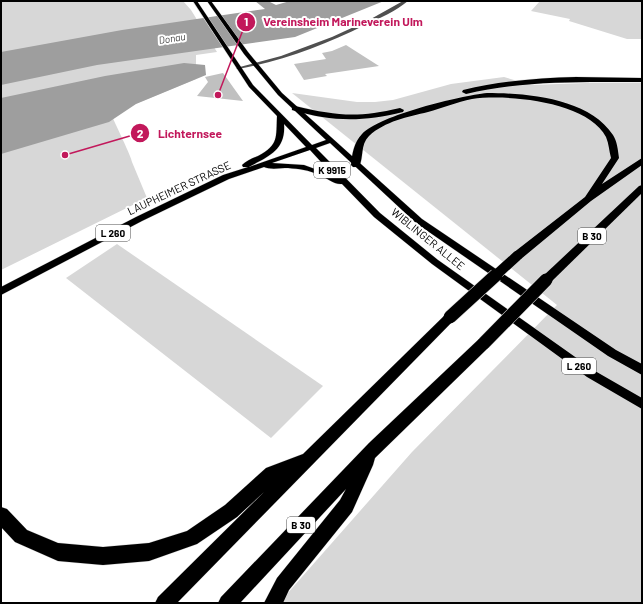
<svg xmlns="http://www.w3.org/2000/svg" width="643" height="604" font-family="Barlow,sans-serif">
<rect width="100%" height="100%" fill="#fff"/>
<g fill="#d7d7d7">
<path d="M 1,1 L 183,1 L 191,10 L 217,52 L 196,55 L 196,79 L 111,114 C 114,121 132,158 132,162 L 147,198 L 1,270 Z"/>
<path d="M 540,1 L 642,1 L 642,39 L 627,39 L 569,21 L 570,19 L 531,11 Z"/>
<path d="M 504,77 L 531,85 L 586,83 L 642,83 L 642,603 L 279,603 L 412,452 L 557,305 L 292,93 L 357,102 L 375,102 L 393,100 L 451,84 Z"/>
<path d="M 117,244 L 323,386 L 271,438 L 66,278 Z"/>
</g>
<g fill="#9e9e9e">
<path d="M 255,1 L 268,1 L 276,5 L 290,1 L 384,1 L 295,37 L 97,65 L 1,85 L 1,52 L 122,30 L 265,9 Z"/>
<path d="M 184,63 L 205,65 L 206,75 L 136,104 L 109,122 L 1,154 L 1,98 L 105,76 Z"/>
</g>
<g fill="#c0c0c0">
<path d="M 346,45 L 379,66 L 325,74 L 327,76 L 304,80 L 294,64 L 326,59 L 322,53 L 332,51 Z"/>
<path d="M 223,73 L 243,101 L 197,96 L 208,82 L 205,77 Z"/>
</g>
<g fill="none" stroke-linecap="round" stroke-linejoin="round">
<defs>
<path id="primary" d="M 193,1 L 197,1 L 253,85 L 312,145 L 326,140 L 278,95 L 244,54 L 207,1 L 211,1 L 248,52 L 282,93 L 422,219 L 616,350 L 642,364 L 642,375 L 608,356 L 416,223 L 330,143 L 316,148 L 380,213 L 438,260 L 595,371 L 642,398 L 642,409 L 587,377 L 432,264 L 374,217 L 342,184 C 334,185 326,177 319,175 C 309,170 299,169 288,168 C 281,168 270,170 264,167 L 229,179 L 142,221 L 1,295 L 1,287 L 136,217 L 223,175 L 248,167 L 243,167 L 242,165 C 246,161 253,158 258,156 C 279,145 276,137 277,116 L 249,87 ZM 284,124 L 306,147 L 249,167 C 269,156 286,150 284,124 ZM 310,150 L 334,176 L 304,165 L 272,163 Z"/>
<g id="highway">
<path d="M 576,77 L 642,78 L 642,82 C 583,82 524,80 466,94 L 462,92 L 463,90 C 501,81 538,78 576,77 Z"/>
<path d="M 487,93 C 526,93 589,98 613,135 C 617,141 618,150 619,158 L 602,184 L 642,158 L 642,165 L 591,201 L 521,259 L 513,259 L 511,256 L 513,253 L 585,197 L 611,158 C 609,151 609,144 606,137 C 588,101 507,94 472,99 C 457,102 442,108 428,112 C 408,117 385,121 369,136 C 360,145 364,157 359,167 L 353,167 L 351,165 C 352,154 354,142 362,134 C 380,115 460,96 487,93 Z"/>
<path d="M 292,106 L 295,106 C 338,116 357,118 400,108 L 404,110 L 403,112 C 362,122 333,122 292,110 Z"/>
<path d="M 642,185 L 642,193 L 550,283 L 546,284 L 542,283 L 540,280 L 542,277 L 639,186 Z"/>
<path d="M 450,312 L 454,314 L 456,317 L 454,320 L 177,603 L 155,603 L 158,597 L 264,492 L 237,517 L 197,544 L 149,561 L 103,565 L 58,561 L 15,542 L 1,527 L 1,507 L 7,509 L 27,530 L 58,543 L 103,547 L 149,543 L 187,531 L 225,505 L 266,468 L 303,454 L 446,314 Z"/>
<path d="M 484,338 L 489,339 L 490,343 L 489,347 L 375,458 L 373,465 L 352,512 L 289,590 L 283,603 L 264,603 L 277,578 L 340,500 L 346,489 L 240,603 L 218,603 L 221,597 L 369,443 L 479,339 Z"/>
</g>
</defs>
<use href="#primary" stroke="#dbdbdb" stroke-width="1"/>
<use href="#highway" stroke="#dbdbdb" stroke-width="1"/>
<path fill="#505050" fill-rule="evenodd" d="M 403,1 L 408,1 C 396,11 380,18 365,25 C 325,45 282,61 238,69 L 236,68 L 281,56 L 332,37 L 369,20 Z"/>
<use href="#primary" fill="#000" fill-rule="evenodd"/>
<use href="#highway" fill="#000" fill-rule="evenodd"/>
<defs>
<path id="highway-bridge-far1" d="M 495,276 L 517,256"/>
<g id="highway-bridge">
<path d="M 450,317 L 496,275"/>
<path d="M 484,343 L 546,280"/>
</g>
</defs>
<use href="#highway-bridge-far1" stroke="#dbdbdb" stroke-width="11" stroke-linecap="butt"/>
<use href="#highway-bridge" stroke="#dbdbdb" stroke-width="14" stroke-linecap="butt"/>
<use href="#highway-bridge-far1" stroke="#000" stroke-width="10"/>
<use href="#highway-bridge" stroke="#000" stroke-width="13"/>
</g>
<g text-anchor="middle" stroke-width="4" stroke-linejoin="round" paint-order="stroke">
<g font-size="10" font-style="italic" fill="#3f3f3f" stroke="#fff">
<text transform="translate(172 38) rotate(-9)" y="4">Donau</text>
</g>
<g fill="#fff" stroke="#4c4c4c" stroke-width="1">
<rect x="314" y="162" width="36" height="16" rx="3"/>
<rect x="96" y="225" width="34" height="16" rx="3"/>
<rect x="578" y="228" width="28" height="16" rx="3"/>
<rect x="562" y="358" width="34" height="16" rx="3"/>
<rect x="287" y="517" width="28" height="16" rx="3"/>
</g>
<g font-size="10" font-weight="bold" fill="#000">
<text x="332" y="174">K 9915</text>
<text x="113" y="237">L 260</text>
<text x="592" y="240">B 30</text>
<text x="579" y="370">L 260</text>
<text x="301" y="529">B 30</text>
</g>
<g font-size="11" fill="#000" stroke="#fff">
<text transform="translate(179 188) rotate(-25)" y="4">LAUPHEIMER STRASSE</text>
<text transform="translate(428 239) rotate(39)" y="4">WIBLINGER ALLEE</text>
</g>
</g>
<path fill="none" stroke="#c2185b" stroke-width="1.5" d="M218 95L246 22M65 155L140 133"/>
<g fill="#c2185b" stroke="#fff" stroke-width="1.5">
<circle cx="218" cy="95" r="4"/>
<circle cx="65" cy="155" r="4"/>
<circle cx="246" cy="22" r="10"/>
<circle cx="140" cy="133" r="10"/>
</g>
<g font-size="12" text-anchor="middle" font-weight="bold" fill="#fff">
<text x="246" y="26">1</text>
<text x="140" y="138">2</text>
</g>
<g font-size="12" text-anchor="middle" font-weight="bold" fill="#c2185b" stroke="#fff" stroke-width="4" stroke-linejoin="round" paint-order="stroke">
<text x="343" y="26">Vereinsheim Marineverein Ulm</text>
<text x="190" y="138">Lichternsee</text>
</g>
<rect width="643" height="604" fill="none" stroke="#000000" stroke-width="4"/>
</svg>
